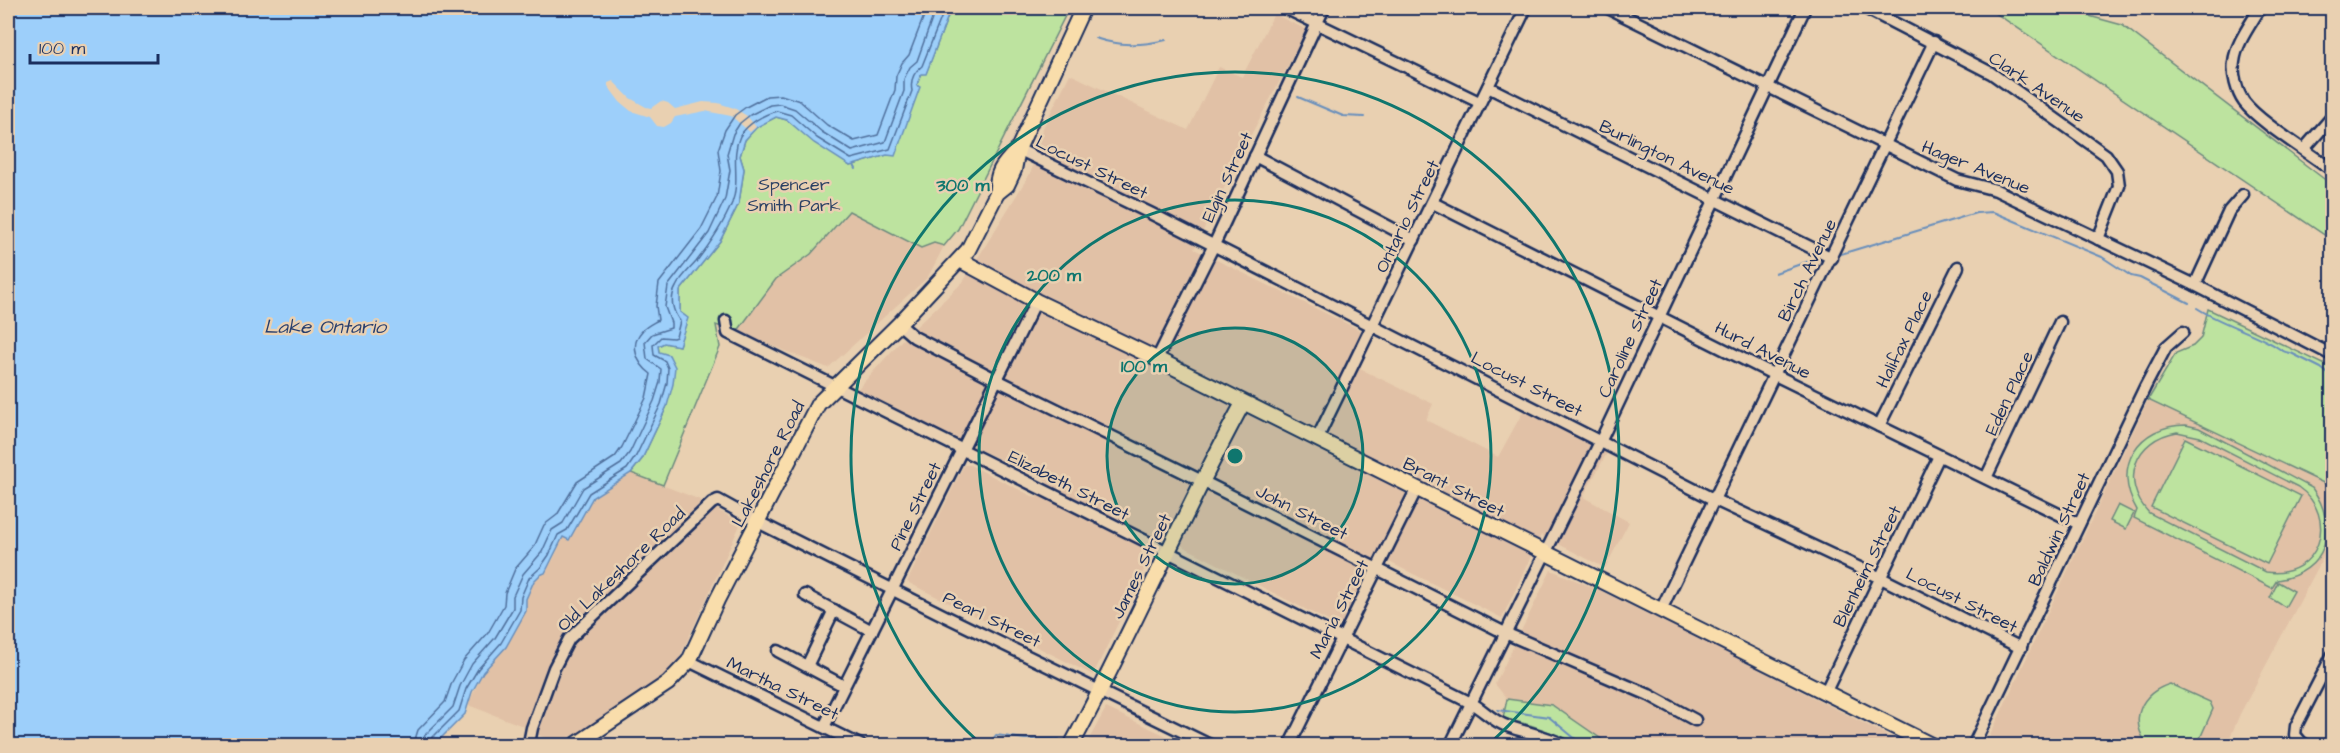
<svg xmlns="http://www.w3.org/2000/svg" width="2340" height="753" font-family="'Architects Daughter',sans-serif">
<rect width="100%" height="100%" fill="#e9d0b1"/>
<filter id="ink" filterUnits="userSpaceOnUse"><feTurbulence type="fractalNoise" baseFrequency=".0167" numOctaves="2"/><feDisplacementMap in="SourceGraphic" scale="12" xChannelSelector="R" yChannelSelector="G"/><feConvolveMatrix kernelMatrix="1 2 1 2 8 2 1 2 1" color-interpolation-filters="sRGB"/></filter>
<g filter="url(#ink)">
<g fill="#e1c1a6">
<path d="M 1274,14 L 1307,30 L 1244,148 L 1194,249 L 1362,331 L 1348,363 L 1433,404 L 1426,420 L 1498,457 L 1525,408 L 1608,451 L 1583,497 L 1629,522 L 1605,568 L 1541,535 L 1502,618 L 1375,555 L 1340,627 L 1161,535 L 1093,675 L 907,582 L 964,465 L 970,465 L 1036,498 L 1048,481 L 855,392 L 900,342 L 963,282 L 1031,172 L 1043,128 L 1070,74 L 1188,130 L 1219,67 L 1242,77 Z"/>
<path d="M 849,211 L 921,248 L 934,243 L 944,246 L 928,277 L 828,368 L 737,332 L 776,279 L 811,254 L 842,221 Z"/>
<path d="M 2148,400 L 2332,487 L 2332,541 L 2240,714 L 2227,745 L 1985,746 Z"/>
<path d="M 631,473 L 698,499 L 741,523 L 677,663 L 657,685 L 557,745 L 523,726 L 468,705 L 483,672 L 506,647 L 534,581 L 545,573 L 554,558 L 563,537 L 569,539 L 593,497 Z"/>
<path d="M 1551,570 L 1597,589 L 1725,652 L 1906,745 L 1610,745 L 1552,705 L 1507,699 L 1495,684 Z"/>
<path d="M 1106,708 L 1171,738 L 1167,745 L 1086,745 Z"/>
</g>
<g fill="#bde39f" stroke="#6c897e" stroke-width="1.5" fill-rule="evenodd">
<path d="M 951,8 L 1069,8 L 958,229 L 944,246 L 934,243 L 921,248 L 849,211 L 811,254 L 776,279 L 737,332 L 716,325 L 720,347 L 663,485 L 631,473 L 642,459 L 667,406 L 658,346 L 664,343 L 679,346 L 687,318 L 680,312 L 680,291 L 720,241 L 739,203 L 744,169 L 740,156 L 745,140 L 756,127 L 776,117 L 787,120 L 850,166 L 887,155 L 921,74 L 926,73 Z"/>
<path d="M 1988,8 L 2060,8 L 2122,25 L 2332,185 L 2332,240 Z"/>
<path d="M 2208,309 L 2332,368 L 2332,487 L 2148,400 L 2176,353 L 2193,346 L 2201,338 Z"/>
<path d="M 2186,425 L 2199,428 L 2312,488 C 2340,527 2327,573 2277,580 L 2272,588 L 2134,518 L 2137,510 C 2111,467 2138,425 2186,425 ZM 2177,432 L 2200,437 L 2298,487 C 2340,516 2320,580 2266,572 L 2149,513 C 2119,481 2135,439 2177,432 Z"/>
<path d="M 2185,438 L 2301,496 L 2267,564 L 2151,507 Z"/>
<path d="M 2118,505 L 2134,513 L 2126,529 L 2110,521 Z"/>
<path d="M 2278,582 L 2294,591 L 2285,607 L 2270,598 Z"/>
<path d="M 2170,684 L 2210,702 L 2213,709 L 2197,745 L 2148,745 C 2128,720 2141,693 2170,684 Z"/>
<path d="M 1507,699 L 1552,705 L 1610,745 L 1572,745 C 1553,730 1526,724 1503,718 Z"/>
</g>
<path fill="#9dcffa" stroke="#698fbc" stroke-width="1.5" d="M 8,8 L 951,8 L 926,74 L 921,74 L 917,85 L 920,87 L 895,156 L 887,155 L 850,166 L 814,143 L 787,120 L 776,117 L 757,127 L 745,140 L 740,156 L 744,169 L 739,203 L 720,241 L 680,291 L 680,312 L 688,318 L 679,346 L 664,343 L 658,346 L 659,352 L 669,355 L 675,367 L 673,384 L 667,406 L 642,459 L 631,473 L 593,497 L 569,540 L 563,537 L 545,573 L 540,575 L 534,581 L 526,599 L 526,611 L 506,647 L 483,672 L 472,692 L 465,714 L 433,746 L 8,745 Z"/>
<path fill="#e9d0b1" d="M 613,81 L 630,98 L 646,107 L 651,108 L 661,101 L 668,103 L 675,109 L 703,102 L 718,103 L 734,108 L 747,116 L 756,127 L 750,132 L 731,116 L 705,111 L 675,117 L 671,123 L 664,127 L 657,126 L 650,117 L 631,111 L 620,102 L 608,86 L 608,83 Z"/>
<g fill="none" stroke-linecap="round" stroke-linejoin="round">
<g stroke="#4f6f9c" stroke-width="1.5">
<path d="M 413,746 L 418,730 L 445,702 L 452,682 L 464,660 L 488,633 L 504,605 L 505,593 L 515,569 L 534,547 L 544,525 L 557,515 L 577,482 L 615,457 L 622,447 L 646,398 L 651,374 C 637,364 629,345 642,331 C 646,326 653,323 658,320 L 656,306 L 659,283 L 701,229 L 717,197 L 721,171 L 718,150 L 725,130 L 735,115 L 746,107 L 767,96 L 781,95 L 800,101 L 827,125 L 854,141 L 878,135 L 895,90 L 896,76 L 902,63 L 909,55 L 927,8"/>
<path d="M 422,746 L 425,735 L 453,707 L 460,686 L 472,664 L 495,638 L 513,608 L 513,596 L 523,574 L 542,552 L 552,530 L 563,523 L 583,488 L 621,464 L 630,452 L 654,401 L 660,382 L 661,369 L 647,359 L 645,342 L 652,334 L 671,328 L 671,323 L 665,307 L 668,286 L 709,233 L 725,199 L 730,170 L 727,154 L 733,134 L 740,123 L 750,115 L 770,105 L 780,104 L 795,109 L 822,132 L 852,151 L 885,142 L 904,91 L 904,79 L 910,67 L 917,61 L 936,8"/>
<path d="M 430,746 L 431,739 L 459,711 L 466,689 L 478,669 L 501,643 L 520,610 L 521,597 L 529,578 L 540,568 L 549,555 L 558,535 L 567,530 L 589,493 L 627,469 L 636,456 L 661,404 L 667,383 L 668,368 L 665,361 L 654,355 L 653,345 L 661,337 L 673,338 L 676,337 L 680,321 C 673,312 669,299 676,287 C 680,278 689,270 696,262 C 710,244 723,225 732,203 C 741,179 730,157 740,136 C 747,124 764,114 777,111 L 791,115 L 817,138 L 851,159 L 890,149 L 912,91 C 910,81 914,72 922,66 L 945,8"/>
</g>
<g stroke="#698fbc" stroke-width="2">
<path d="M 1095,38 C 1119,46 1140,46 1166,40"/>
<path d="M 1298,97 L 1343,116 L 1364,117"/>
<path d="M 854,165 L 856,169"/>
<path d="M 1841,254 L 1976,213 L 1993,212 L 2102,257 L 2131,276 L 2140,278 L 2189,303"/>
<path d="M 1775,273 L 1818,258"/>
<path d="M 2197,308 C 2220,323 2246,330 2270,343 C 2277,346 2282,353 2291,353 L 2321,368 L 2332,377"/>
<path d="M 1498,710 L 1549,717 L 1584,746"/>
<path d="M 988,746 L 996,735 L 1025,739 L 1059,739"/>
</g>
<defs>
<g id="minor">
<path d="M 1285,8 L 1479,102"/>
<path d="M 1608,8 L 1957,180 L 1996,190 L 2195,285 L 2332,355"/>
<path d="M 1865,8 L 1991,73 L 2106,155 L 2117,171 L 2119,186 L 2098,239"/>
<path d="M 2260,8 C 2251,24 2236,43 2234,62 C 2232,74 2237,92 2244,102 C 2260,123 2309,152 2332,170"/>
<path d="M 1488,87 L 1832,258"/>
<path d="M 1018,149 L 1152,214 L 1715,500 L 1879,577 L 2021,648"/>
<path d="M 2304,149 L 2332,117"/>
<path d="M 1255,156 L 1414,240"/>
<path d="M 1433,203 L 1775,375 L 2079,524"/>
<path d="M 2195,285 L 2229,211 L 2243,195"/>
<path d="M 726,321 L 728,333 L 1471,703 C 1484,710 1492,721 1507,726 C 1527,733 1547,736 1566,746"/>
<path d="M 899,324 L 914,337 L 997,380 L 1202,481 L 1505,633 L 1649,695 L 1695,720"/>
<path d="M 1157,359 L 1214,245 L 1324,8"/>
<path d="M 1879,426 L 1958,267"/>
<path d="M 1317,439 C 1388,295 1457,151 1526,8"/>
<path d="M 1986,478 L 2060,322"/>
<path d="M 805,595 L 872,631"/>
<path d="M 1661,610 L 1934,42"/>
<path d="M 778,651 L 844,686"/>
<path d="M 689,661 L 862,746"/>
<path d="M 807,666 L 834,610"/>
<path d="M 1826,691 L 1939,456"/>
<path d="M 824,727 L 1036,301"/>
<path d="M 532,746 L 530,738 L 532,728 L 554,668 L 569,639 L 712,503 L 718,500 L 758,522 L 947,617 L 1212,746"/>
<path d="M 1289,746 L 1417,488"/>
<path d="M 1450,746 L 1601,440 L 1805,8"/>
<path d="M 1973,746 L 2145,387 L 2166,347 L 2183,332"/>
<path d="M 2307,746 L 2301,742 L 2295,735 L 2296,726 L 2332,656"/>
</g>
<g id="major">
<path d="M 997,193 C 996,171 1003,165 1018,149"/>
<path d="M 960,260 L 1036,301 L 1157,359 L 1933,746"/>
<path d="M 574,746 L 668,683 L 689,661 L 717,600 L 818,404 L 899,324 L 968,250 L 997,193 L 1007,185 L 1014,170 L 1018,149 L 1083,8"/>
<path d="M 1071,746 C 1132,633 1182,515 1243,403"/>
</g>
</defs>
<use href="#minor" stroke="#1b2f5e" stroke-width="15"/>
<use href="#major" stroke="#1b2f5e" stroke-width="18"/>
<use href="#minor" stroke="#e9d0b1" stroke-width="10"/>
<use href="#major" stroke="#f9ddab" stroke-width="14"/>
</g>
</g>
<circle cx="1235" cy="456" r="128" fill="#0f766e" fill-opacity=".12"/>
<g fill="none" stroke="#0f766e" stroke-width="3">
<circle cx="1235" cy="456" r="128"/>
<circle cx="1235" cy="456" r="256"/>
<path d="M981 744A384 384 0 1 1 1489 744"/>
</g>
<g text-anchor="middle" stroke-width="5" stroke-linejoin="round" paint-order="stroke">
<g font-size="18" fill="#1b2f5e" stroke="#e9d0b1">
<text transform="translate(2037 87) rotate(34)" y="6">Clark Avenue</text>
<text transform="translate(1667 157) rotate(26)" y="6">Burlington Avenue</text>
<text transform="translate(1092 167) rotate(26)" y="6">Locust Street</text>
<text transform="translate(1976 167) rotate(22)" y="6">Hager Avenue</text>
<text transform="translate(1227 177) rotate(-65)" y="6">Elgin Street</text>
<text transform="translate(1407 216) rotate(-64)" y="6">Ontario Street</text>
<text transform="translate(1807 270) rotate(-64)" y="6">Birch Avenue</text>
<text transform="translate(1630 338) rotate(-65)" y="6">Caroline Street</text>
<text transform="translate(1904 339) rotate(-64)" y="6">Halifax Place</text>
<text transform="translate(1763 350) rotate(27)" y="6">Hurd Avenue</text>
<text transform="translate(1527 384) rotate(27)" y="6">Locust Street</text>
<text transform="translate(2009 393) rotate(-65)" y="6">Eden Place</text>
<text transform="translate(768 464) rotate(-63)" y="6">Lakeshore Road</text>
<text transform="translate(1069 485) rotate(27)" y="6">Elizabeth Street</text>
<text transform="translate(1454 487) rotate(27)" y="6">Brant Street</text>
<text transform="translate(915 506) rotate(-64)" y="6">Pine Street</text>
<text transform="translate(1302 512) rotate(27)" y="6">John Street</text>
<text transform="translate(2059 529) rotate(-65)" y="6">Baldwin Street</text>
<text transform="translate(1141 566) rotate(-64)" y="6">James Street</text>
<text transform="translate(1867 566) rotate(-64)" y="6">Blenheim Street</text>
<text transform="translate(621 569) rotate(-44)" y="6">Old Lakeshore Road</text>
<text transform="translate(1962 600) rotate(27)" y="6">Locust Street</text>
<text transform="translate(1339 609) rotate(-63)" y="6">Maria Street</text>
<text transform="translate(992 619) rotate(26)" y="6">Pearl Street</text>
<text transform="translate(783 688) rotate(26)" y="6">Martha Street</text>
</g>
<g font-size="18" fill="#2b4164" stroke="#e9d0b1">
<text x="794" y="190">Spencer<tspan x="794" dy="21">Smith Park</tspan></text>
</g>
<g font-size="20" font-style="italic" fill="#283f6e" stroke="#e9d0b1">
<text x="325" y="333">Lake Ontario</text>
</g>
</g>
<circle cx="1235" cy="456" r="9" fill="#0f766e" stroke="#e9d0b1" stroke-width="3"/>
<g font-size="18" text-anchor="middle" font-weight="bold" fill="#0f766e" stroke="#e9d0b1" stroke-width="5" stroke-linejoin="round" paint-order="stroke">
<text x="963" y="191">300 m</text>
<text x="1054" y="281">200 m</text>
<text x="1144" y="372">100 m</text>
</g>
<rect width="2340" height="753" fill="none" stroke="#e9d0b1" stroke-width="30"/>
<rect x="15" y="15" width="2310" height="723" fill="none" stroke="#1b2f5e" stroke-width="2" filter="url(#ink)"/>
<path d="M30 54v9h128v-9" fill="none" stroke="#1b2f5e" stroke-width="3"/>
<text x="39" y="54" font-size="18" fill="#1b2f5e" stroke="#e9d0b1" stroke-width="4.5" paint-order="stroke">100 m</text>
</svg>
